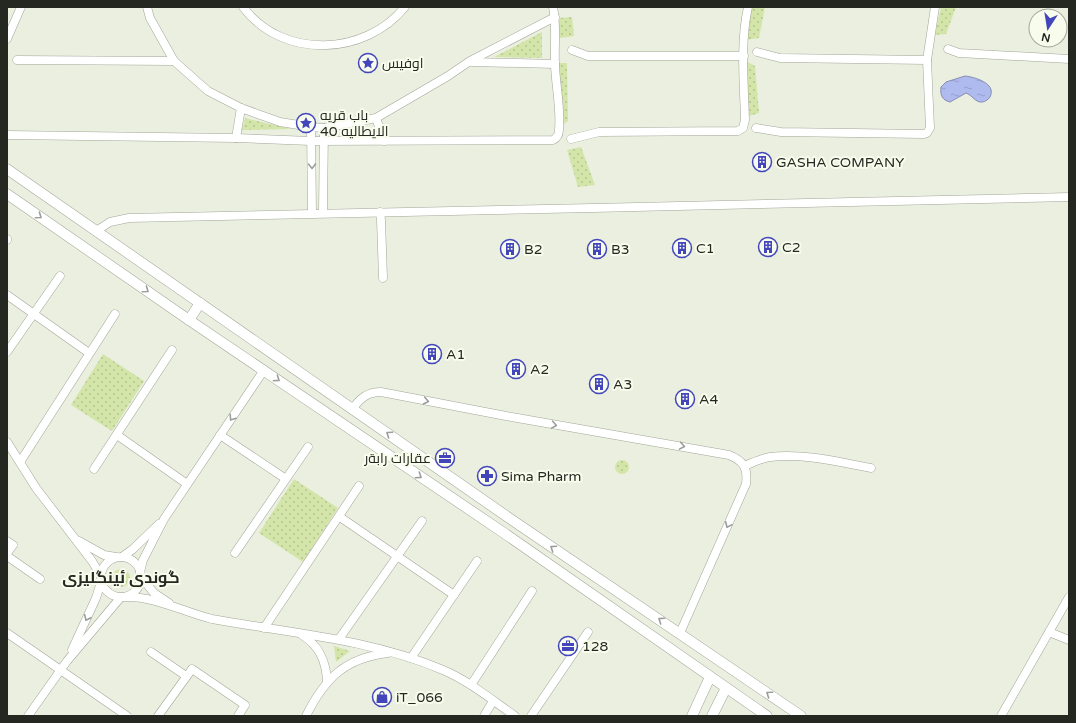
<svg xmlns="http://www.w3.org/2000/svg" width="1076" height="723" font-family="'Varela Round',Cairo,sans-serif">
<defs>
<pattern id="grass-dots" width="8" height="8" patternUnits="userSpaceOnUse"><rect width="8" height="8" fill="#d4e5a9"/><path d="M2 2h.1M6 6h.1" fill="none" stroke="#b6c491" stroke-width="1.8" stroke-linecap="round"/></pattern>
<pattern id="water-ripples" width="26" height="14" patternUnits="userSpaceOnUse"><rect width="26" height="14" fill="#afbaef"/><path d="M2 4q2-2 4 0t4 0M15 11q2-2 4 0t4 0" fill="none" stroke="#96a0cd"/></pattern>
</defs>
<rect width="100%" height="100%" fill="#eaefe0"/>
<g fill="url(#grass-dots)">
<path d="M 752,7 L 765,7 L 759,38 L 745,40 Z"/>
<path d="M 941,7 L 956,7 L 946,34 L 935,35 Z"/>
<path d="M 572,17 L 574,36 L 560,38 L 558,18 Z"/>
<path d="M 542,32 L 542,58 L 494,57 Z"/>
<path d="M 742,59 L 755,66 L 759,113 L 746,117 Z"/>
<path d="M 557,63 L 567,63 L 568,121 L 561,126 Z"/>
<path d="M 245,118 L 291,129 L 242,130 Z"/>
<path d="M 581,147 L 595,185 L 578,187 L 567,150 Z"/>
<path d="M 103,354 L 144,381 L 112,431 L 71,405 Z"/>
<circle cx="622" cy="467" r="7"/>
<path d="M 294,479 L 338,508 L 303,562 L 259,533 Z"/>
<circle cx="121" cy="578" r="9"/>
<path d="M 334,646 L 350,651 L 336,662 Z"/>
</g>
<path fill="url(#water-ripples)" stroke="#868eb1" d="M 965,76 C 974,77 997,83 990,97 C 989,99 985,102 982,102 C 976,103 972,95 966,93 L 950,102 C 942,100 940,95 941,87 L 946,82 Z"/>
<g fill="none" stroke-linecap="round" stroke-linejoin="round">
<defs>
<g id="minor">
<path d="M 147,7 L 150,18 L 174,61 L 208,91 L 241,108 L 280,122 L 311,127 L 324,128 L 376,118 L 448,76 L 470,61 L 555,17"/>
<path d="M 243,7 C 283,60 365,56 405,7"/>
<path d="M 7,39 L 21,7"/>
<path d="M 948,49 L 959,53 L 1069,59"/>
<path d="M 572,50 L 588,56 L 744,56"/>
<path d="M 757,52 L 780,58 L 927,60"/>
<path d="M 17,60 L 174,61"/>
<path d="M 472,62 L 555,64"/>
<path d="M 376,118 L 384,141"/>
<path d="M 311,127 L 312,213"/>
<path d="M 756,128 L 781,132 L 924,134 L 927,133 L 930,128 L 927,60 L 935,7"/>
<path d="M 7,135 L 236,138 L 311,141 L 553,140 C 557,138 559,135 559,130 C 561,111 556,86 555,66 C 554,46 557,27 553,7"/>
<path d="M 236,138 L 241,108"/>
<path d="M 571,139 L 599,132 L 738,131 L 743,128 L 745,120 C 744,83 740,43 748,7"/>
<path d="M 380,212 L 381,220 L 383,278"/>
<path d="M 323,213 L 324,128"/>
<path d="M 96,231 L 110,222 L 129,218 C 442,210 756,206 1069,197"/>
<path d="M 7,240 L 7,239"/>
<path d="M 7,295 L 89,353"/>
<path d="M 7,352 L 60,276"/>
<path d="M 352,409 C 361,398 367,392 381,392 L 506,416 L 729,455 C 744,461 748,468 746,484 L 680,633"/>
<path d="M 117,435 L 187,484"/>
<path d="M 220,435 L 286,479"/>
<path d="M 7,442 L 36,488 L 92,561 L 101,576"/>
<path d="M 20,462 L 115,314"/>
<path d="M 744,466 C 752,463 762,458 770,457 C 804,453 838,462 871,468"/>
<path d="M 94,469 L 172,350"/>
<path d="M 340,517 L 454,595"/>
<path d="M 7,541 L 13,545 L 7,553"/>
<path d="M 79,541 L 104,555 L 116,557"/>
<path d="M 235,553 L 308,447"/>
<path d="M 7,556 L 40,579"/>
<circle cx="121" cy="577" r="20"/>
<path d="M 122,557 L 133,549 L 159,524"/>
<path d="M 140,572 L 143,560 L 164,519 L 264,370"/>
<path d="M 141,577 L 154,593 L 169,603"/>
<path d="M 125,597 C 155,596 183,612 212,619 C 290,633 370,639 443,670 C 469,681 492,700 515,716"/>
<path d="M 264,628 L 359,486"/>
<path d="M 1049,632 L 1069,640"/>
<path d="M 7,633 L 127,716"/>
<path d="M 302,635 C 320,646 326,662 327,681"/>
<path d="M 339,639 L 422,521"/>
<path d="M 72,650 L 96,598 L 101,582"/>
<path d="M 151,652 L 186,676"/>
<path d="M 411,658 L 477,561"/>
<path d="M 471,685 L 532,591"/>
<path d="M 28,716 L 67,661 L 121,597"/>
<path d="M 158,716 L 192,669 L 245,705 L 238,716"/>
<path d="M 306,716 C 325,678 345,658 388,653"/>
<path d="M 484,716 L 493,701"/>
<path d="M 531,716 L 588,632"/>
<path d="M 1001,716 L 1069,597"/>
</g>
<g id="tertiary">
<path d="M 7,169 L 512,520 L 801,716"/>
<path d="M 7,194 L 189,320 L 504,533 L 767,716"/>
<path d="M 189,320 L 200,303"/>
<path d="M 692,716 L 710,677"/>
<path d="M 712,716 L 726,688"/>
</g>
</defs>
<use href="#minor" stroke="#a2a698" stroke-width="9"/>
<use href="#tertiary" stroke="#a2a698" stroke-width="11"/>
<use href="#minor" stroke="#fff" stroke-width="8"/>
<use href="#tertiary" stroke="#fff" stroke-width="10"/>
</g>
<defs><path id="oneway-chevron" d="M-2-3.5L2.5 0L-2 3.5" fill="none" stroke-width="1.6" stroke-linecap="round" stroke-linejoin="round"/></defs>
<g stroke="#9d9e9b">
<use href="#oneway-chevron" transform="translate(312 166) rotate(89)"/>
<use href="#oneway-chevron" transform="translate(39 216) rotate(35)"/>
<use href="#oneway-chevron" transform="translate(146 290) rotate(35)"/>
<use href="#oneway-chevron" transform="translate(277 379) rotate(34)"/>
<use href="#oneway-chevron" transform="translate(426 401) rotate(11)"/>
<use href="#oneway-chevron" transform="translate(232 418) rotate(124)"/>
<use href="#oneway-chevron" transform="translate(554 425) rotate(10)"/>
<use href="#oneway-chevron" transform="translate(389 434) rotate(-145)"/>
<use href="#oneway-chevron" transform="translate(682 446) rotate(10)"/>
<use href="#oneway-chevron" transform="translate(419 476) rotate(34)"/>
<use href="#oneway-chevron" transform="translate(728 525) rotate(114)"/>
<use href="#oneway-chevron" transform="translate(553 548) rotate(-146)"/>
<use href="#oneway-chevron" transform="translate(87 618) rotate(115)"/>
<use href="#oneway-chevron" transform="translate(661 620) rotate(-146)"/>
<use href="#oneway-chevron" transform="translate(769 694) rotate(-145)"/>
</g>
<defs>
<symbol id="sight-ring" viewBox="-11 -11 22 22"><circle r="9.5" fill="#f7fced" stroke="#4346bb" stroke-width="1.5"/><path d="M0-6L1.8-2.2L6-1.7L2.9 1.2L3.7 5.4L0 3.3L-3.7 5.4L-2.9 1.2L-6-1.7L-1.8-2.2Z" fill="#4346bb"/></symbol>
<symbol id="building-ring" viewBox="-11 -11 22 22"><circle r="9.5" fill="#f7fced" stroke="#4346bb" stroke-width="1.5"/><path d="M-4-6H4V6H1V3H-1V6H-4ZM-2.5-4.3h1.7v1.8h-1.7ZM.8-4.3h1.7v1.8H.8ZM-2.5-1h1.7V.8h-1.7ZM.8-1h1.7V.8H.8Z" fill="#4346bb"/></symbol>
<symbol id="office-ring" viewBox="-11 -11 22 22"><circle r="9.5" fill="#f7fced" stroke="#4346bb" stroke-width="1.5"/><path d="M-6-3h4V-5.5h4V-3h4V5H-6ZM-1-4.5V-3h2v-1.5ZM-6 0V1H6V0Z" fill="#4346bb"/></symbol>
<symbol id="pharmacy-ring" viewBox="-11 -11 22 22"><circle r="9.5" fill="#f7fced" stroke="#4346bb" stroke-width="1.5"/><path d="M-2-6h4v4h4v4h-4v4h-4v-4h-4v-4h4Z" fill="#4346bb"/></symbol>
<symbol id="shop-ring" viewBox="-11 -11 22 22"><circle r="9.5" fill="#f7fced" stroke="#4346bb" stroke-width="1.5"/><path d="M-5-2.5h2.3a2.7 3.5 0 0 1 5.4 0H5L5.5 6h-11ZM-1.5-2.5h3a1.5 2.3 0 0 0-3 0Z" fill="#4346bb"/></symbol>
</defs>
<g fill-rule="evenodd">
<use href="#sight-ring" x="357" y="52" width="22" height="22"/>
<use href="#sight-ring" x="295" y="112" width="22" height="22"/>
<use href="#building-ring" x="751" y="151" width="22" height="22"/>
<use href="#building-ring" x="757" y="236" width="22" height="22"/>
<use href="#building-ring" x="671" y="237" width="22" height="22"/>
<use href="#building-ring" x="499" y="238" width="22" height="22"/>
<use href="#building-ring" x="586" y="238" width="22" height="22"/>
<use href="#building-ring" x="421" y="343" width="22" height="22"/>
<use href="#building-ring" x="505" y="358" width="22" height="22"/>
<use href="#building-ring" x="588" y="373" width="22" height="22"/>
<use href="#building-ring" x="674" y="388" width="22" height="22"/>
<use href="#office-ring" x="434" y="447" width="22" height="22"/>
<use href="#pharmacy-ring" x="476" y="465" width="22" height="22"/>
<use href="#office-ring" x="557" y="635" width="22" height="22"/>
<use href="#shop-ring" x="371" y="686" width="22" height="22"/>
</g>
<g text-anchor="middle" stroke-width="4" stroke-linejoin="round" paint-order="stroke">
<g font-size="14" fill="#252721" stroke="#f7fced" text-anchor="start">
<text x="382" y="68">اوفيس</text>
<text x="320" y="120">باب قريه<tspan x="320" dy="16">الايطاليه 40</tspan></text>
<text x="776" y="167">GASHA COMPANY</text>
<text x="782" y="252">C2</text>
<text x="696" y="253">C1</text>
<text x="524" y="254">B2</text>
<text x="611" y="254">B3</text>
<text x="446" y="359">A1</text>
<text x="530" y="374">A2</text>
<text x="613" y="389">A3</text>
<text x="699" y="404">A4</text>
<text x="431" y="463" text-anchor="end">عقارات رابةر</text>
<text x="501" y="481">Sima Pharm</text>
<text x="582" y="651">128</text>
<text x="396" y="702">iT_066</text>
</g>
<g font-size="16" font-weight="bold" fill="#252721" stroke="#f7fced">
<text x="121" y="583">گوندی ئینگلیزی</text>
</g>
</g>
<rect width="1076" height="723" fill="none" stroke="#252721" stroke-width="16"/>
<g transform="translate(1048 28) rotate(192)"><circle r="19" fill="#f7fced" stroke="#a3a79b"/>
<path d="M0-3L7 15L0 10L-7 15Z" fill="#4346bb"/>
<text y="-6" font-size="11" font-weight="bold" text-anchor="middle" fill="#252721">N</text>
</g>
</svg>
